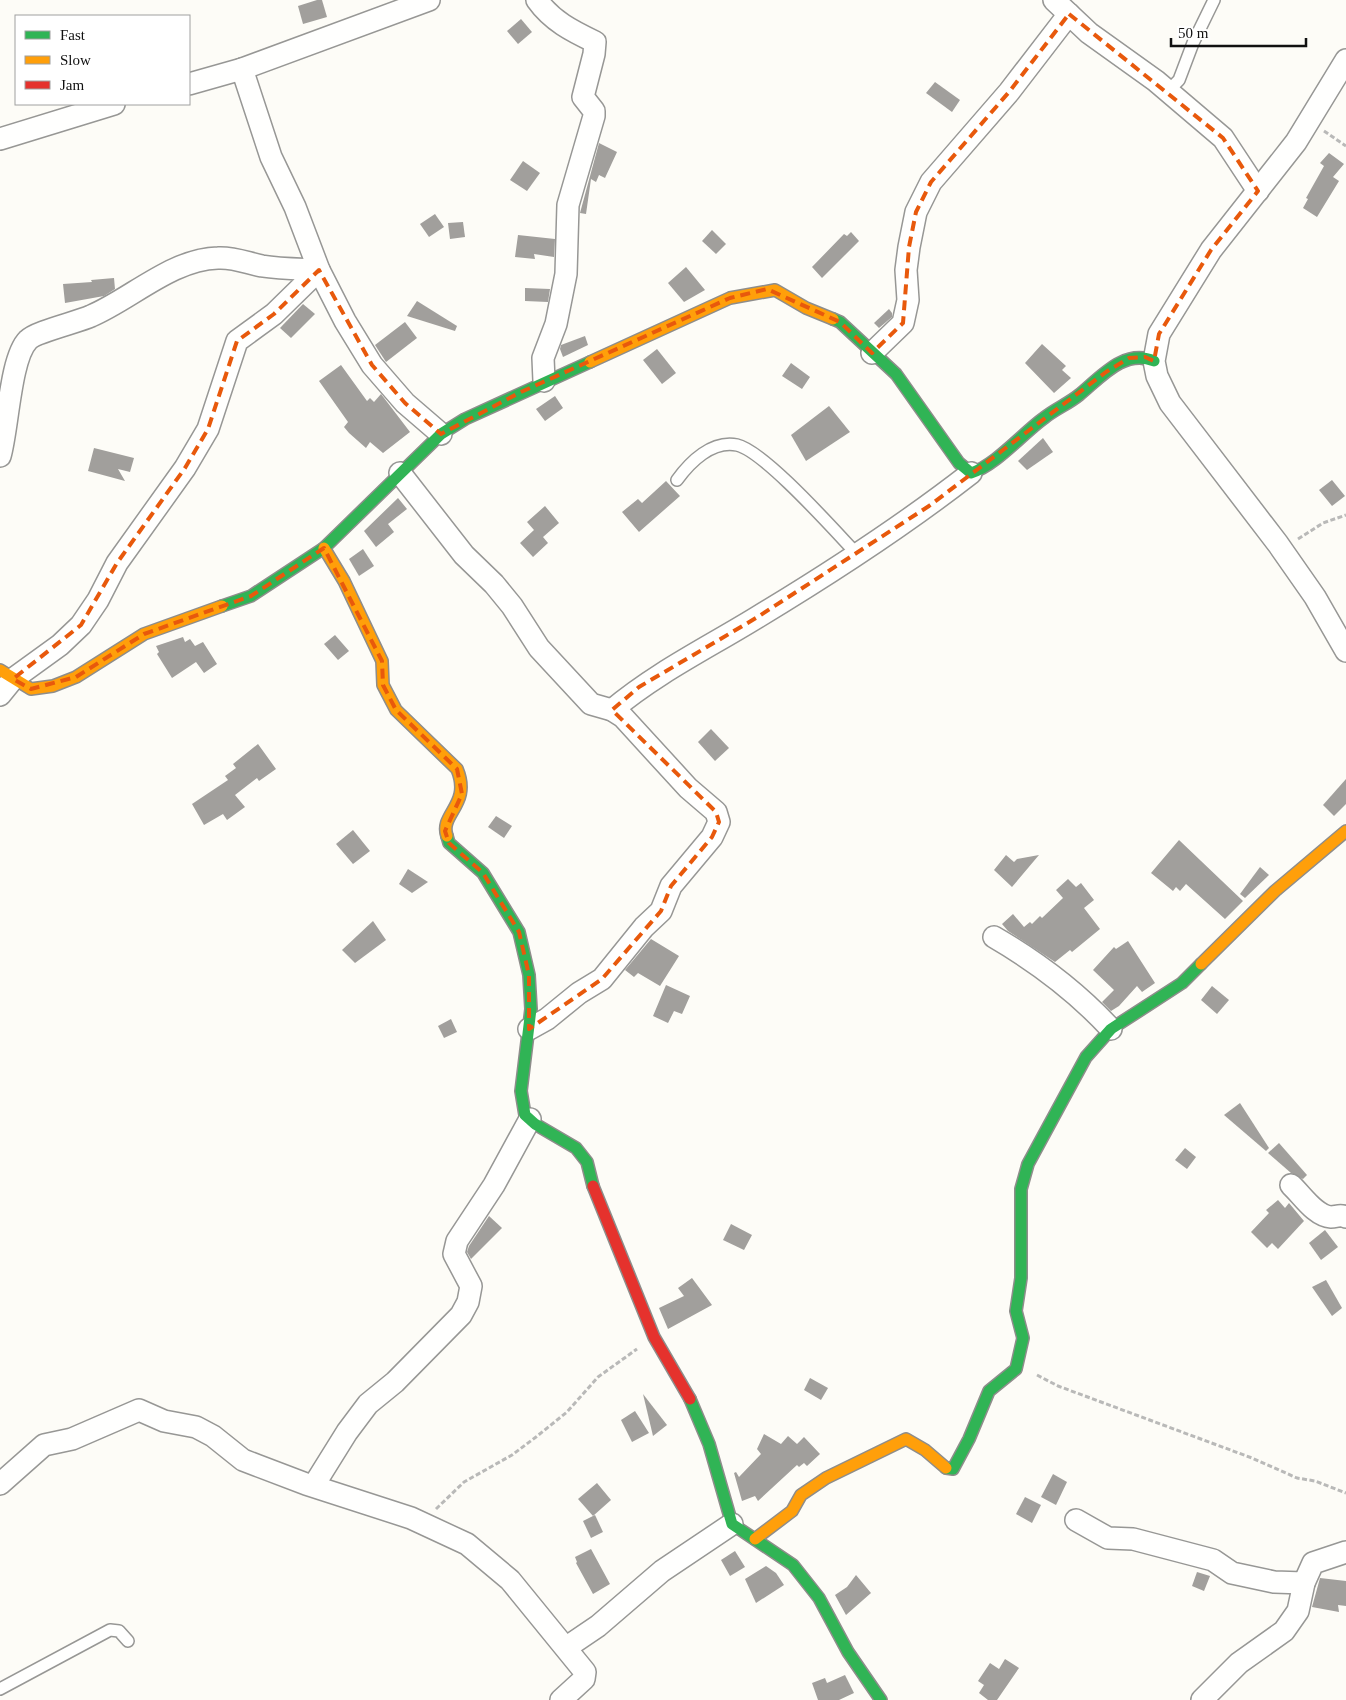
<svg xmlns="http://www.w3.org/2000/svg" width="1346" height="1700" font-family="'Times New Roman',serif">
<rect width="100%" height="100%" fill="#fdfcf7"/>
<g fill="#a19f9c">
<path d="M 317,0 L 322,0 L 327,17 L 303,24 L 298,6 Z"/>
<path d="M 521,19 L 532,32 L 518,44 L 507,31 Z"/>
<path d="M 935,82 L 960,100 L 952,112 L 926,93 Z"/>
<path d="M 599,143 L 617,152 L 605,178 L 599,175 L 596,182 L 591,179 L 586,214 L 580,213 Z"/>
<path d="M 1329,153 L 1344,164 L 1333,177 L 1339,181 L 1317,217 L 1303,208 L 1308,199 L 1306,198 L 1324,166 L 1320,163 Z"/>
<path d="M 523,161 L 540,173 L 527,191 L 510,180 Z"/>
<path d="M 435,214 L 444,227 L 429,237 L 420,224 Z"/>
<path d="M 463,222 L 465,237 L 450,239 L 448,223 Z"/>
<path d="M 712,230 L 726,244 L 716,254 L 702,241 Z"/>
<path d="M 851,232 L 859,241 L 822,278 L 812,267 L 844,234 L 847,236 Z"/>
<path d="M 518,235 L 555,239 L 554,257 L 534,254 L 535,259 L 515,257 Z"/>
<path d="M 686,267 L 705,290 L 684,302 L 668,283 Z"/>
<path d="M 114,278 L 115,289 L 104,296 L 65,303 L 63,284 L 92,282 L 91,280 Z"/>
<path d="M 525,288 L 550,289 L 548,302 L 525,301 Z"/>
<path d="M 417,301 L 457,326 L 455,331 L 407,316 Z"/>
<path d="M 303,304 L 315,314 L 291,338 L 280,328 Z"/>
<path d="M 889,309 L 892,313 L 892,317 L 879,328 L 874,323 Z"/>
<path d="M 405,322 L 417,338 L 386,362 L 375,345 Z"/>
<path d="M 585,336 L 588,345 L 563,357 L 560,349 L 561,345 Z"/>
<path d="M 1042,344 L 1066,366 L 1062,370 L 1071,378 L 1054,393 L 1025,363 Z"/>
<path d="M 657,349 L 676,373 L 662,384 L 643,360 Z"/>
<path d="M 791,363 L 810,377 L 802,389 L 782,376 Z"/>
<path d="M 341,365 L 367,401 L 370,398 L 374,402 L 381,394 L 410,432 L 383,453 L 370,442 L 366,448 L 349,433 L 344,427 L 348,422 L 319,381 Z"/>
<path d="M 555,396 L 563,408 L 545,421 L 536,409 Z"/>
<path d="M 829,406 L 850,432 L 806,461 L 791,435 Z"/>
<path d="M 1043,438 L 1053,452 L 1027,470 L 1018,461 Z"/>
<path d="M 94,448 L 134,458 L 130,472 L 118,469 L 125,481 L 88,471 Z"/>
<path d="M 1332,480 L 1345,496 L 1332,506 L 1319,490 Z"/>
<path d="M 666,481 L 680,496 L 639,532 L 622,512 L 638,499 L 642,503 Z"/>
<path d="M 398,498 L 407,509 L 388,524 L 394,532 L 376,547 L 364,531 Z"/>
<path d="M 545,506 L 559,523 L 543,537 L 548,543 L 533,557 L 520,543 L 534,530 L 527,522 Z"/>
<path d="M 363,549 L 374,566 L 359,576 L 349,559 Z"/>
<path d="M 335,635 L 349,651 L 338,660 L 324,644 Z"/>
<path d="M 183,637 L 185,642 L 190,639 L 195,646 L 203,642 L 217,664 L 204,673 L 196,662 L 172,678 L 157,654 L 159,652 L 156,646 Z"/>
<path d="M 711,729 L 729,748 L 715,761 L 698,742 Z"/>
<path d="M 258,744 L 276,769 L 259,781 L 257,778 L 235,795 L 245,807 L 227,820 L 223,814 L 204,825 L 192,804 L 228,780 L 225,776 L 236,768 L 233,764 Z"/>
<path d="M 1346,779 L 1346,804 L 1334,816 L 1323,805 Z"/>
<path d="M 496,816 L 512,826 L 504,838 L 488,827 Z"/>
<path d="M 353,830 L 370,851 L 353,864 L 336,844 Z"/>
<path d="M 1179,840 L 1243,901 L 1225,919 L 1186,884 L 1180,891 L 1176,887 L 1173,891 L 1151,873 Z"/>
<path d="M 1006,855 L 1014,862 L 1017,859 L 1039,855 L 1012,887 L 994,870 Z"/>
<path d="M 1260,867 L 1269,875 L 1245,898 L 1240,894 Z"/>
<path d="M 408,869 L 428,882 L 412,893 L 399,884 Z"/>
<path d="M 1068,879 L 1076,887 L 1081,883 L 1094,900 L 1084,908 L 1100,929 L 1072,952 L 1070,950 L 1055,962 L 1008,931 L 1002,924 L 1013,914 L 1024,927 L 1030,922 L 1032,924 L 1040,916 L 1042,918 L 1063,898 L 1056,890 Z"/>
<path d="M 373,921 L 386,940 L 355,963 L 342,950 Z"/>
<path d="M 651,939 L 679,956 L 660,986 L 638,973 L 634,977 L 625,970 Z"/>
<path d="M 1128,941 L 1155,983 L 1142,992 L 1137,986 L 1119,1006 L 1111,1011 L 1102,1002 L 1114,990 L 1093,970 L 1114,947 L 1116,949 Z"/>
<path d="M 666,985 L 690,996 L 682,1014 L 674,1011 L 668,1023 L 653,1016 Z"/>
<path d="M 1212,986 L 1229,1000 L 1217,1014 L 1201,1000 Z"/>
<path d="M 451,1019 L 457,1032 L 444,1038 L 438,1026 Z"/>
<path d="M 1240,1103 L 1269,1148 L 1266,1151 L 1224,1115 Z"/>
<path d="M 1279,1143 L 1307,1175 L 1303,1179 L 1291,1173 L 1268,1153 Z"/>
<path d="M 1185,1148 L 1196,1157 L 1187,1169 L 1175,1160 Z"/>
<path d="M 1278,1200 L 1285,1208 L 1289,1203 L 1304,1221 L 1278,1249 L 1272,1243 L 1267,1248 L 1251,1232 L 1269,1213 L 1266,1210 Z"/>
<path d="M 489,1216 L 502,1228 L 471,1259 L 467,1252 L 469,1246 Z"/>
<path d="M 731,1224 L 752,1235 L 744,1250 L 723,1240 Z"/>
<path d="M 1325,1230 L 1338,1247 L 1321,1260 L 1309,1243 Z"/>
<path d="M 692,1278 L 712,1305 L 668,1329 L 659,1308 L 684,1296 L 678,1288 Z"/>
<path d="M 1326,1280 L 1342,1308 L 1332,1316 L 1312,1287 Z"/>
<path d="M 810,1378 L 828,1388 L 821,1400 L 804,1390 Z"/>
<path d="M 643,1394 L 667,1425 L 653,1436 Z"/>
<path d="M 635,1411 L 649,1433 L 632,1442 L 621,1420 Z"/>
<path d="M 764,1434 L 781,1444 L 788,1436 L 797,1444 L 804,1437 L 820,1454 L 807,1466 L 804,1463 L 799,1467 L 797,1465 L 758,1501 L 755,1496 L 742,1501 L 734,1473 L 736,1472 L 739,1477 L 761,1454 L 757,1449 Z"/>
<path d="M 1053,1474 L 1067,1482 L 1056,1505 L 1041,1497 Z"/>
<path d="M 597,1483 L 611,1500 L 593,1516 L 578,1499 Z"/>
<path d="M 1025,1497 L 1041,1505 L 1032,1523 L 1016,1514 Z"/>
<path d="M 595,1515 L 603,1532 L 591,1538 L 583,1521 Z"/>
<path d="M 591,1549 L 610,1584 L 593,1594 L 576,1563 L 577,1562 L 575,1557 Z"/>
<path d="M 735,1551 L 745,1567 L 730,1576 L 721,1560 Z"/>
<path d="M 766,1566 L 776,1573 L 784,1585 L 756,1603 L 745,1579 Z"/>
<path d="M 1197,1572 L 1210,1576 L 1204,1591 L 1192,1586 Z"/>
<path d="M 856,1575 L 871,1593 L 846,1615 L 835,1595 L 847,1587 Z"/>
<path d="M 1320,1578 L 1346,1581 L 1346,1606 L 1338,1605 L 1339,1612 L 1312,1607 Z"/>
<path d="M 1005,1659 L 1019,1668 L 997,1700 L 988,1700 L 979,1693 L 984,1685 L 978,1681 L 990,1663 L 999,1669 Z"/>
<path d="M 845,1675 L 854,1693 L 839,1700 L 818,1700 L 812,1683 L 825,1678 L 827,1683 Z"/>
</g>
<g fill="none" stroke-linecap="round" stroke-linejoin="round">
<defs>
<g id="lane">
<path d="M 1168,91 L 1179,80 L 1193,43 L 1214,0"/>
<path d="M 677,480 C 690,462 712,440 737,445 C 764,451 834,530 856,553"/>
<path d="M 0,1689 L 110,1630 L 119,1631 L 128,1641"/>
</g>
<g id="street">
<path d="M 537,0 C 552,21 572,31 595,42 L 594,54 L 583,97 L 594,111 L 594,116 L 568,205 L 566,274 L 556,324 L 543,358 L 544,381"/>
<path d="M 1054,0 L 1089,33 L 1156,81 L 1223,138 L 1258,191"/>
<path d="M 1346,60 L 1296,142 L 1211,250 L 1159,334 L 1154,361 L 1157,376 L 1170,403 L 1278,544 L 1315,597 L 1346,651"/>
<path d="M 242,69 L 271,157 L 295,207 L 319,270 L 345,321 L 372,365 L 405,403 L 441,434"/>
<path d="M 189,84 L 242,69 L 429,0"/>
<path d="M 0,139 L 114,104"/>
<path d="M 872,353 L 903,323 L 908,300 L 906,270 L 909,247 L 916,212 L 931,182 L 1009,92 L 1069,14"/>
<path d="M 0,456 C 8,429 10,358 28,340 C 35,332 78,322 91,316 C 131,299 172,259 218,258 C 234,257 247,263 262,266 C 281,269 300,269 319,270 L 274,314 L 237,341 L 208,429 L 185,468 L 117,563 L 98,600 L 81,625 L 60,645 L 13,679 L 0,695"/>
<path d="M 400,473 L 464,555 L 494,584 L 512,606 L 539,648 L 591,704 L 612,710 L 623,717 L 688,788 L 716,812 L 719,822 L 712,837 L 671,886 L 661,911 L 644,927 L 602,979 L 579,993 L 547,1019 L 529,1029"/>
<path d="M 612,710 C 656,673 707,648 756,618 C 829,574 903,526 971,473"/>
<path d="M 994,937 C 1037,962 1077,992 1111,1029"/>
<path d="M 1291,1185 C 1302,1195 1315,1216 1331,1217 C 1337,1217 1340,1214 1346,1217"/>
<path d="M 0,1484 L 44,1445 L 72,1439 L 139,1410 L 164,1421 L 196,1427 L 213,1436 L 243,1460 L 256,1465 L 306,1484 L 411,1518 L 467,1544 L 510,1580 L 585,1672 L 584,1679 L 561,1700"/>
<path d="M 314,1485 L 347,1432 L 368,1404 L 395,1382 L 461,1315 L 468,1302 L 471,1286 L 454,1254 L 457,1241 L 494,1185 L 530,1119"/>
<path d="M 1076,1520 L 1108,1538 L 1133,1539 L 1213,1560 L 1232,1573 L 1274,1582 L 1304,1583"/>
<path d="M 567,1647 L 598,1626 L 662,1571 L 732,1524"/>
<path d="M 1202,1700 L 1239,1663 L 1284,1631 L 1298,1611 L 1304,1583 L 1313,1563 L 1346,1552"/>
</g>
<g id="fast">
<path d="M 833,319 L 840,322 L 896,374 L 959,463 L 971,473 C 995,466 1023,433 1044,418 C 1055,409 1068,404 1079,395 C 1100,378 1124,348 1154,361"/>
<path d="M 222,606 L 251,596 L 324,548 L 441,434 L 465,419 L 590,362"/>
<path d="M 447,836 L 449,843 L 483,873 L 519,932 L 529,975 L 531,1009 L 521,1091 L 525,1115 L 535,1124 L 576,1148 L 587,1162 L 593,1186"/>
<path d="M 690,1399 L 709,1444 L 732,1524 L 793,1565 L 819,1598 L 848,1652 L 881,1700"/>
<path d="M 946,1468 L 953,1469 L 969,1439 L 989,1391 L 1016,1369 L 1023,1338 L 1016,1311 L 1021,1278 L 1021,1189 L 1028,1164 L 1086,1057 L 1111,1029 L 1182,983 L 1201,964"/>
</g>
<g id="slow">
<path d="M 590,362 L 730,298 L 775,290 L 806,308 L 833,319"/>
<path d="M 324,548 L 344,581 L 382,661 L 383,685 L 396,710 L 457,769 C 472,805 439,814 447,836"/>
<path d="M 0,670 L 31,689 L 53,686 L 76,677 L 144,634 L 222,606"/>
<path d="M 1201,964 L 1275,891 L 1346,831"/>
<path d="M 755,1539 L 792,1511 L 801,1495 L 826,1478 L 906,1439 L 925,1450 L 946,1468"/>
</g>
<path id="jam" d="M 593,1186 L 654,1337 L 690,1399"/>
</defs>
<use href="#lane" stroke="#979795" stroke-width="14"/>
<use href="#street" stroke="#979795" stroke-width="24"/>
<use href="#fast" stroke="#8e8d8b" stroke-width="14"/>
<use href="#slow" stroke="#8e8d8b" stroke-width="14"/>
<use href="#jam" stroke="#8e8d8b" stroke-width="14"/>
<g stroke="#b9b9b8" stroke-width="3" stroke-dasharray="5 2.5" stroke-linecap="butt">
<path d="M 1324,131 L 1346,146"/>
<path d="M 1298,539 L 1323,523 L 1346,515"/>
<path d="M 1037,1375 L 1058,1386 L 1252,1458 L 1297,1478 L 1315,1481 L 1346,1493"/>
<path d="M 436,1509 L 464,1482 L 512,1455 L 536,1437 L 567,1412 L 598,1377 L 637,1349"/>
</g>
<use href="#lane" stroke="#fffffe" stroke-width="11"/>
<use href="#street" stroke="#fffffe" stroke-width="21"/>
<use href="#fast" stroke="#30b455" stroke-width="11"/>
<use href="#slow" stroke="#ff9f0a" stroke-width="11"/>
<use href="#jam" stroke="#e5322d" stroke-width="11"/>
</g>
<path fill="none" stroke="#e8590c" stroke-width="4" stroke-dasharray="10 6" stroke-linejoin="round" d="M 1069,14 L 1223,138 L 1258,191 L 1211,250 L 1159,334 L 1154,361 L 1145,357 L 1129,358 L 1106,372 L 929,506 L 756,618 L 639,687 L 612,710 L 716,812 L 719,822 L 712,837 L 671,886 L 661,911 L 602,979 L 529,1029 L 529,975 L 519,932 L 483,873 L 449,843 L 445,831 L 462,794 L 457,769 L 396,710 L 383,685 L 382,661 L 324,548 L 251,596 L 144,634 L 76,677 L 31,689 L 13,679 L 81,625 L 117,563 L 185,468 L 208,429 L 237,341 L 274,314 L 319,270 L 372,365 L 405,403 L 441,434 L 521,392 L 730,298 L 767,289 L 840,322 L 872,353 L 903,323 L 909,247 L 916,212 L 931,182 L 1009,92 Z"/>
<rect x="15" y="15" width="175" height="90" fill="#ffffff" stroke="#a0a0a0"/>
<rect x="25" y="31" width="25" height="8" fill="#30b455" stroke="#a0a0a0"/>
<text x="60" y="40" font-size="15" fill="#111111">Fast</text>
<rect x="25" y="56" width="25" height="8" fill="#ff9f0a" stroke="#a0a0a0"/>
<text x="60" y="65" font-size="15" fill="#111111">Slow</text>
<rect x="25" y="81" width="25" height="8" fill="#e5322d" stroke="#a0a0a0"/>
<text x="60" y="90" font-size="15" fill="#111111">Jam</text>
<path d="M1171 38v8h135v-8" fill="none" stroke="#111111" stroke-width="2.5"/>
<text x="1178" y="38" font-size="15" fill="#111111" stroke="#ffffff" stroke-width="4" paint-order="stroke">50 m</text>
</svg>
